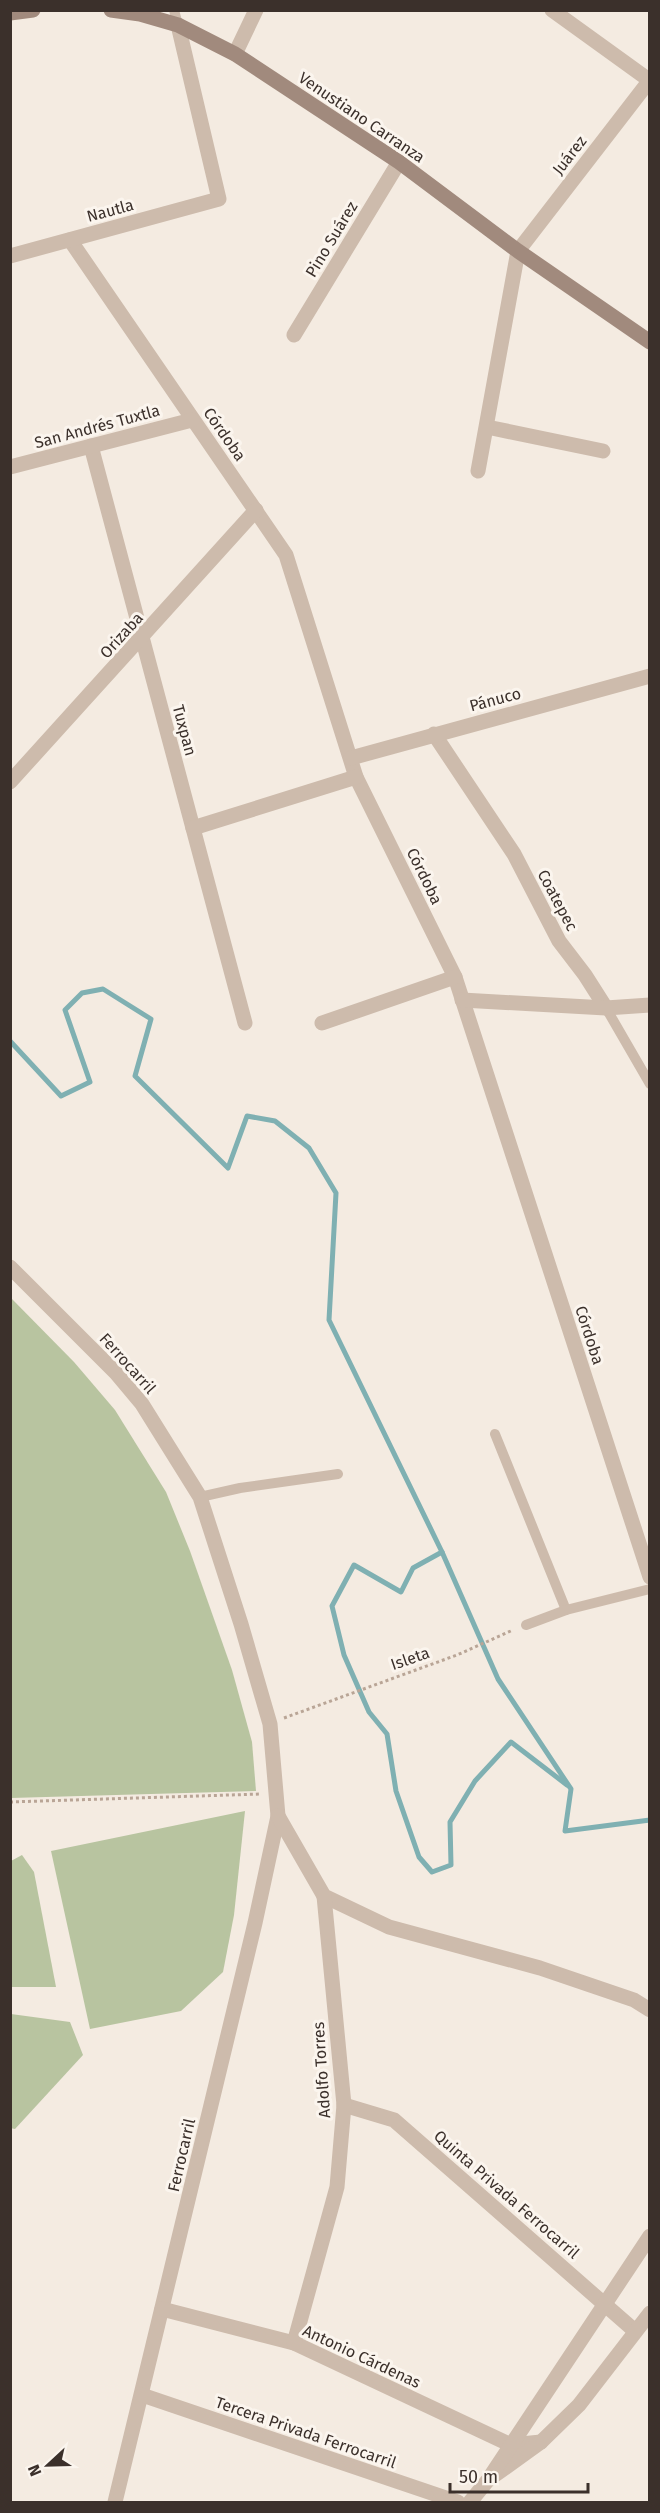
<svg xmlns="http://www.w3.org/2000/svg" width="660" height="2513" font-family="'Fira Sans',sans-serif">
<rect width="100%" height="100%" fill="#f4ebe1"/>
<g fill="#b8c4a0">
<path d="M 11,1298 L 74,1362 L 115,1410 L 166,1492 L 190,1551 L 232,1670 L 252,1742 L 256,1791 L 11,1798 Z"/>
<path d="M 245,1811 L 234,1915 L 223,1972 L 181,2011 L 90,2029 L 51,1851 Z"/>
<path d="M 22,1855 L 34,1872 L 56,1987 L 11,1987 L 11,1861 Z"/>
<path d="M 11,2014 L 70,2022 L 83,2055 L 15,2129 L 10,2128 Z"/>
</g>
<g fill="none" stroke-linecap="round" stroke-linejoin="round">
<g stroke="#7fb0b2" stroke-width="5">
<path d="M 10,1041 L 61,1096 L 90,1082 L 65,1010 L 82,993 L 103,989 L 151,1019 L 135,1076 L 228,1168 L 247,1116 L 275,1121 L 309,1148 L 336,1193 L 329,1320 L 442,1552 L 498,1679 L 571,1789 L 565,1831 L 650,1820"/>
<path d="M 442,1552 L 413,1568 L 401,1592 L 354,1565 L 332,1606 L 344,1655 L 369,1712 L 387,1734 L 396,1791 L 419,1857 L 432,1872 L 451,1865 L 450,1822 L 475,1781 L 511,1742 L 567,1785"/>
</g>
<g stroke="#b9a596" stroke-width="3" stroke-dasharray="3 3" stroke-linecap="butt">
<path d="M 284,1718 L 457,1655 L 513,1630"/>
<path d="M 10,1802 L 261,1794"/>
</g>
<g stroke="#cdbbac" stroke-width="10">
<path d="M 174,10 L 178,25"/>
<path d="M 606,1008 L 650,1084"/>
<path d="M 495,1434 L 566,1610"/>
<path d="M 200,1497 L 240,1488 L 338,1474"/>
<path d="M 526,1625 L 566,1610 L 650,1589"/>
</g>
<g stroke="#cdbbac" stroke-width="15">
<path d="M 552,10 L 649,80"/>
<path d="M 235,54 L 256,10"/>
<path d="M 70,240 L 286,555 L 356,777 L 455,977 L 650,1577"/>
<path d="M 10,256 L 219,199 L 178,25"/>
<path d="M 294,335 L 399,162"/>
<path d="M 487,427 L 603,451"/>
<path d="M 91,446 L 245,1023"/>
<path d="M 10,467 L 192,420"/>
<path d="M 478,471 L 518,251 L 650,80"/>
<path d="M 434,734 L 514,854 L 559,941 L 585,975 L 606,1008"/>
<path d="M 351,758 L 650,676"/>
<path d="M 10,782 L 256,510"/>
<path d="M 193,828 L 356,777"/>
<path d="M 462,1000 L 606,1008 L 650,1005"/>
<path d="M 322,1023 L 455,977"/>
<path d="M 10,1267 L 116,1373 L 142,1404 L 200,1497 L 241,1624 L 270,1724 L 278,1816 L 255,1923 L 115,2502"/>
<path d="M 278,1816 L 324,1896 L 389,1927 L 540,1968 L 634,2000 L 650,2010"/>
<path d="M 344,2105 L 394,2120 L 635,2331"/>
<path d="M 162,2309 L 294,2343 L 511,2445 L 541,2442"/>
<path d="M 294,2343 L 337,2187 L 344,2105 L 324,1896"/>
<path d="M 142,2395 L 458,2502"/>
<path d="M 495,2475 L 541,2442 L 579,2405 L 650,2313"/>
<path d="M 470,2502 L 488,2480 L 650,2236"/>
</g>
<g stroke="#a18a7d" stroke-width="15">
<path d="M 111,10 L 140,14 L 178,25 L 235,54 L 399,162 L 518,251 L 650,342"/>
<path d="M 10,13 L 33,10"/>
</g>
</g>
<g text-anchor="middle" stroke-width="6" stroke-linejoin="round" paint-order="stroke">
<g font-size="16" fill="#3b302b" stroke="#fbf5ee">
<text transform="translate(362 117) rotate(34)" y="6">Venustiano Carranza</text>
<text transform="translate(569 155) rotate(-52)" y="6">Juárez</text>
<text transform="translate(110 210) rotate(-15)" y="6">Nautla</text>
<text transform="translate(331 239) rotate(-59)" y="6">Pino Suárez</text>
<text transform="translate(97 426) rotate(-15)" y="6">San Andrés Tuxtla</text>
<text transform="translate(225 434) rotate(55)" y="6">Córdoba</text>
<text transform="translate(121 635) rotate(-48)" y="6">Orizaba</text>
<text transform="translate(495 699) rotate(-15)" y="6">Pánuco</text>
<text transform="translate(185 730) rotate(75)" y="6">Tuxpan</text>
<text transform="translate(425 876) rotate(64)" y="6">Córdoba</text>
<text transform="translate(558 900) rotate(62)" y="6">Coatepec</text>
<text transform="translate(590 1335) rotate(72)" y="6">Córdoba</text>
<text transform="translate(128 1363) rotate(48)" y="6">Ferrocarril</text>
<text transform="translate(410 1658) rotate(-19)" y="6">Isleta</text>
<text transform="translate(321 2070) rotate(-94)" y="6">Adolfo Torres</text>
<text transform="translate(181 2155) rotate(-77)" y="6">Ferrocarril</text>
<text transform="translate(507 2194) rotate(41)" y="6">Quinta Privada Ferrocarril</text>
<text transform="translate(362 2356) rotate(25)" y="6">Antonio Cárdenas</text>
<text transform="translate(306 2432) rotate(19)" y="6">Tercera Privada Ferrocarril</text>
</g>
</g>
<rect width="660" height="2513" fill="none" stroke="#3b302b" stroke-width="24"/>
<g transform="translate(48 2465) rotate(248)" stroke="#fbf5ee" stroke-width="4.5" paint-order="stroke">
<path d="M0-4.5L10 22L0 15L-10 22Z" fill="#3b302b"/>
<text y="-9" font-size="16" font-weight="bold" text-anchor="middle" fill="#3b302b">N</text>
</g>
<path d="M450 2483v9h138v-9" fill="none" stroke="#3b302b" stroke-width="3"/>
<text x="459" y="2483" font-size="18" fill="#3b302b" stroke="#fbf5ee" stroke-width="4.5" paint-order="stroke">50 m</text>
</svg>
